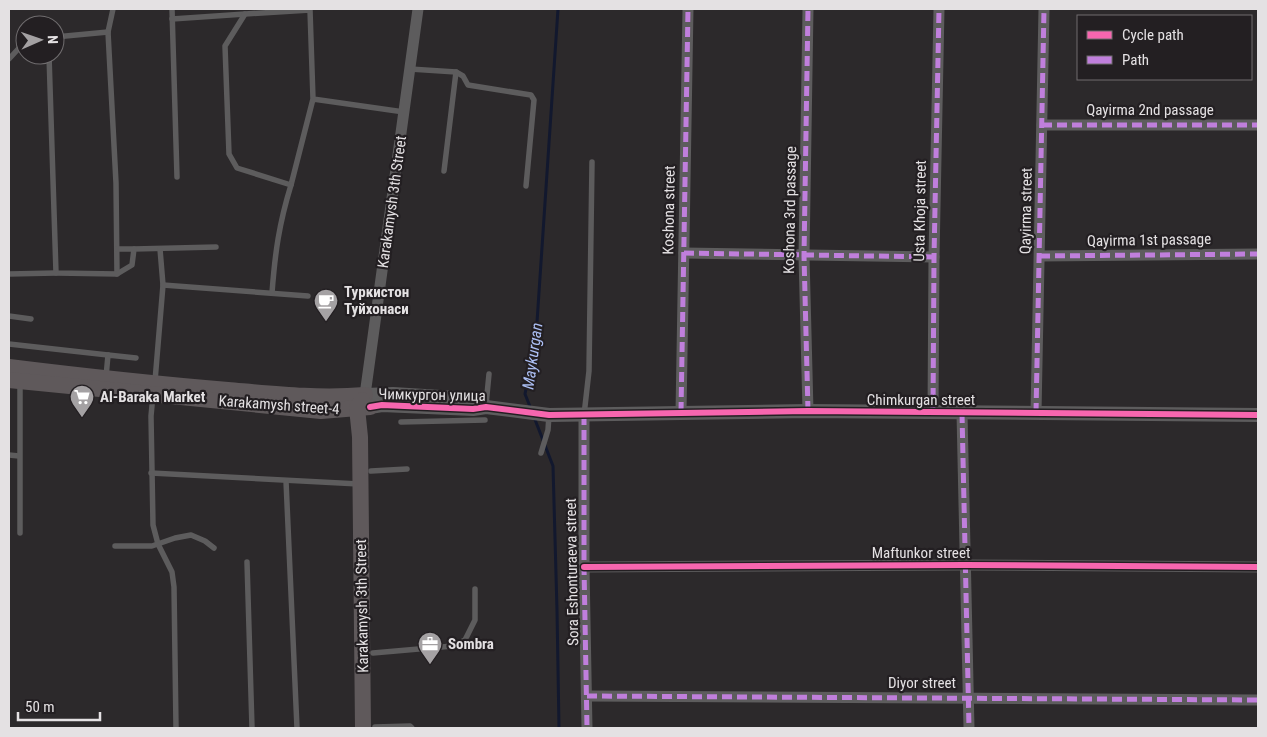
<svg xmlns="http://www.w3.org/2000/svg" width="1267" height="737" font-family="'Roboto Condensed',sans-serif">
<rect width="100%" height="100%" fill="#2c292b"/>
<g fill="none" stroke-linecap="round" stroke-linejoin="round">
<g stroke="#12182e" stroke-width="3">
<path d="M 531,409 L 525,394 L 536,337 L 558,9"/>
<path d="M 534,417 L 553,466 L 557,610 L 559,728"/>
</g>
<g stroke="#5d5c5d" stroke-width="5.5">
<path d="M 113,9 L 108,32 L 116,183 L 117,274"/>
<path d="M 172,9 L 177,177"/>
<path d="M 172,19 L 245,14"/>
<path d="M 55,37 L 108,32"/>
<path d="M 49,55 L 56,273 L 117,274 L 132,265 L 134,249 L 216,247"/>
<path d="M 9,59 L 20,47 L 25,45"/>
<path d="M 410,69 L 456,72 L 463,76 L 468,85 L 531,95 L 534,100 L 526,186"/>
<path d="M 313,99 L 310,10 L 245,14 L 225,46 L 229,154 L 237,168 L 291,185 L 313,99 L 404,112"/>
<path d="M 444,171 L 456,72"/>
<path d="M 117,249 L 134,249"/>
<path d="M 9,274 L 56,273"/>
<path d="M 163,285 L 308,296"/>
<path d="M 272,293 C 275,253 279,224 291,185"/>
<path d="M 9,316 L 31,319"/>
<path d="M 9,344 L 108,355"/>
<path d="M 106,377 L 108,355 L 136,358"/>
<path d="M 155,381 L 163,285 L 160,249"/>
<path d="M 153,395 L 151,416 L 153,525 L 158,544 L 172,572 L 174,587 L 176,728"/>
<path d="M 486,405 L 489,374"/>
<path d="M 584,415 L 589,371 L 592,162"/>
<path d="M 401,422 L 485,420"/>
<path d="M 541,453 L 548,430 L 549,415"/>
<path d="M 9,455 L 19,456"/>
<path d="M 371,471 L 407,469"/>
<path d="M 151,473 L 359,484"/>
<path d="M 286,481 L 297,728"/>
<path d="M 20,533 L 20,384"/>
<path d="M 115,546 L 152,546 L 175,538 L 191,535 L 205,541 L 214,548"/>
<path d="M 247,562 L 252,728"/>
<path d="M 373,653 L 453,646 L 465,640 L 475,620 L 475,589"/>
<path d="M 375,727 L 410,726 L 412,728"/>
</g>
<g stroke="#5d5c5d" stroke-width="11">
<path d="M 1042,125 L 1258,125"/>
<path d="M 684,253 L 934,257"/>
<path d="M 1040,256 L 1258,254"/>
<path d="M 365,395 L 418,9"/>
<path d="M 808,411 L 804,256 L 808,9"/>
<path d="M 681,412 L 688,9"/>
<path d="M 933,413 L 934,257 L 939,9"/>
<path d="M 962,413 L 969,728"/>
<path d="M 1036,413 L 1044,9"/>
<path d="M 584,415 L 584,567 L 587,728"/>
<path d="M 584,567 L 965,565 L 1258,567"/>
<path d="M 587,696 L 1258,700"/>
</g>
<g stroke="#5d5c5d" stroke-width="14">
<path d="M 365,395 L 393,394 L 472,399 L 486,407"/>
<path d="M 370,407 L 382,405 L 473,409 L 486,407 L 549,415 L 808,411 L 1258,415"/>
</g>
<g stroke="#5f595b" stroke-width="16">
<path d="M 9,367 C 82,376 155,384 228,390 C 274,394 319,399 365,395"/>
<path d="M 9,380 L 321,411 L 370,407"/>
<path d="M 362,400 L 357,408 L 360,437 L 363,728"/>
</g>
<g stroke="#c07fdc" stroke-width="5" stroke-dasharray="10 5" stroke-linecap="butt">
<path d="M 1042,125 L 1258,125"/>
<path d="M 684,253 L 934,257"/>
<path d="M 1040,256 L 1258,254"/>
<path d="M 808,411 L 804,256 L 808,9"/>
<path d="M 681,412 L 688,9"/>
<path d="M 933,413 L 934,257 L 939,9"/>
<path d="M 962,413 L 969,728"/>
<path d="M 1036,413 L 1044,9"/>
<path d="M 584,415 L 584,567 L 587,728"/>
<path d="M 587,696 L 1258,700"/>
</g>
<defs>
<g id="cycleway">
<path d="M 370,407 L 382,405 L 473,409 L 486,407 L 549,415 L 808,411 L 1258,415"/>
<path d="M 584,567 L 965,565 L 1258,567"/>
</g>
</defs>
<use href="#cycleway" stroke="#231f22" stroke-width="9"/>
<use href="#cycleway" stroke="#f766af" stroke-width="6"/>
</g>
<defs>
<symbol id="cafe-pin" viewBox="-11 -11 22 30"><path d="M0 17L-7.5 6A9.5 9.5 0 1 1 7.5 6Z" fill="#a4a1a3" stroke="#231f22"/><path d="M-5.5-4.5H6V0H3Q3 3.5 0 3.5H-2.5Q-5.5 3.5-5.5 0ZM3-3.2v2h1.7v-2ZM-6 4.5H4V6H-6Z" fill="#fff"/></symbol>
<symbol id="supermarket-pin" viewBox="-11 -11 22 30"><path d="M0 17L-7.5 6A9.5 9.5 0 1 1 7.5 6Z" fill="#a4a1a3" stroke="#231f22"/><path d="M-6-5.5h2.5l.6 2H6L4.5 2H-2.5L-4.4-4H-6ZM-1.5 3.2a1.3 1.3 0 1 0 .1 0ZM3 3.2a1.3 1.3 0 1 0 .1 0Z" fill="#fff"/></symbol>
<symbol id="office-pin" viewBox="-11 -11 22 30"><path d="M0 17L-7.5 6A9.5 9.5 0 1 1 7.5 6Z" fill="#a4a1a3" stroke="#231f22"/><path d="M-6-3h4V-5.5h4V-3h4V5H-6ZM-1-4.5V-3h2v-1.5ZM-6 0V1H6V0Z" fill="#fff"/></symbol>
</defs>
<g fill-rule="evenodd">
<use href="#cafe-pin" x="312" y="287" width="28" height="38"/>
<use href="#supermarket-pin" x="68" y="383" width="28" height="38"/>
<use href="#office-pin" x="416" y="630" width="28" height="38"/>
</g>
<g text-anchor="middle" stroke-width="4.5" stroke-linejoin="round" paint-order="stroke">
<g font-size="15" fill="#e4e1e3" stroke="#231f22">
<text x="1150" y="115">Qayirma 2nd passage</text>
<text transform="translate(392 202) rotate(-82)" y="5">Karakamysh 3th Street</text>
<text transform="translate(669 210) rotate(-89)" y="5">Koshona street</text>
<text transform="translate(790 210) rotate(-89)" y="5">Koshona 3rd passage</text>
<text transform="translate(920 211) rotate(-89)" y="5">Usta Khoja street</text>
<text transform="translate(1026 211) rotate(-89)" y="5">Qayirma street</text>
<text transform="translate(1149 240) rotate(-1)" y="5">Qayirma 1st passage</text>
<text transform="translate(432 395) rotate(1)" y="5">Чимкургон улица</text>
<text x="921" y="405">Chimkurgan street</text>
<text transform="translate(279 405) rotate(4)" y="5">Karakamysh street-4</text>
<text x="921" y="558">Maftunkor street</text>
<text transform="translate(572 572) rotate(-91)" y="5">Sora Eshonturaeva street</text>
<text transform="translate(362 606) rotate(-91)" y="5">Karakamysh 3th Street</text>
<text x="922" y="688">Diyor street</text>
</g>
<g font-size="15" font-weight="bold" fill="#e4e1e3" stroke="#231f22" text-anchor="start">
<text x="344" y="297">Туркистон<tspan x="344" dy="17">Туйхонаси</tspan></text>
<text x="100" y="402">Al-Baraka Market</text>
<text x="448" y="649">Sombra</text>
</g>
<g font-size="16" font-style="italic" fill="#adc0f5" stroke="#231f22">
<text transform="translate(532 356) rotate(-82)" y="6">Maykurgan</text>
</g>
</g>
<rect width="1267" height="737" fill="none" stroke="#e4e1e3" stroke-width="20"/>
<rect x="1077" y="15" width="175" height="65" fill="#231f22" stroke="#706d6f"/>
<rect x="1087" y="31" width="25" height="8" fill="#f766af" stroke="#706d6f"/>
<text x="1122" y="40" font-size="15" fill="#e4e1e3">Cycle path</text>
<rect x="1087" y="56" width="25" height="8" fill="#c07fdc" stroke="#706d6f"/>
<text x="1122" y="65" font-size="15" fill="#e4e1e3">Path</text>
<g transform="translate(40 40) rotate(88)"><circle r="24" fill="#231f22" stroke="#706d6f"/>
<path d="M0-4L9 19L0 12L-9 19Z" fill="#a4a1a3"/>
<text y="-8" font-size="14" font-weight="bold" text-anchor="middle" fill="#e4e1e3">N</text>
</g>
<path d="M18 712v8h82v-8" fill="none" stroke="#e4e1e3" stroke-width="2.5"/>
<text x="25" y="712" font-size="15" fill="#e4e1e3" stroke="#231f22" stroke-width="4" paint-order="stroke">50 m</text>
</svg>
